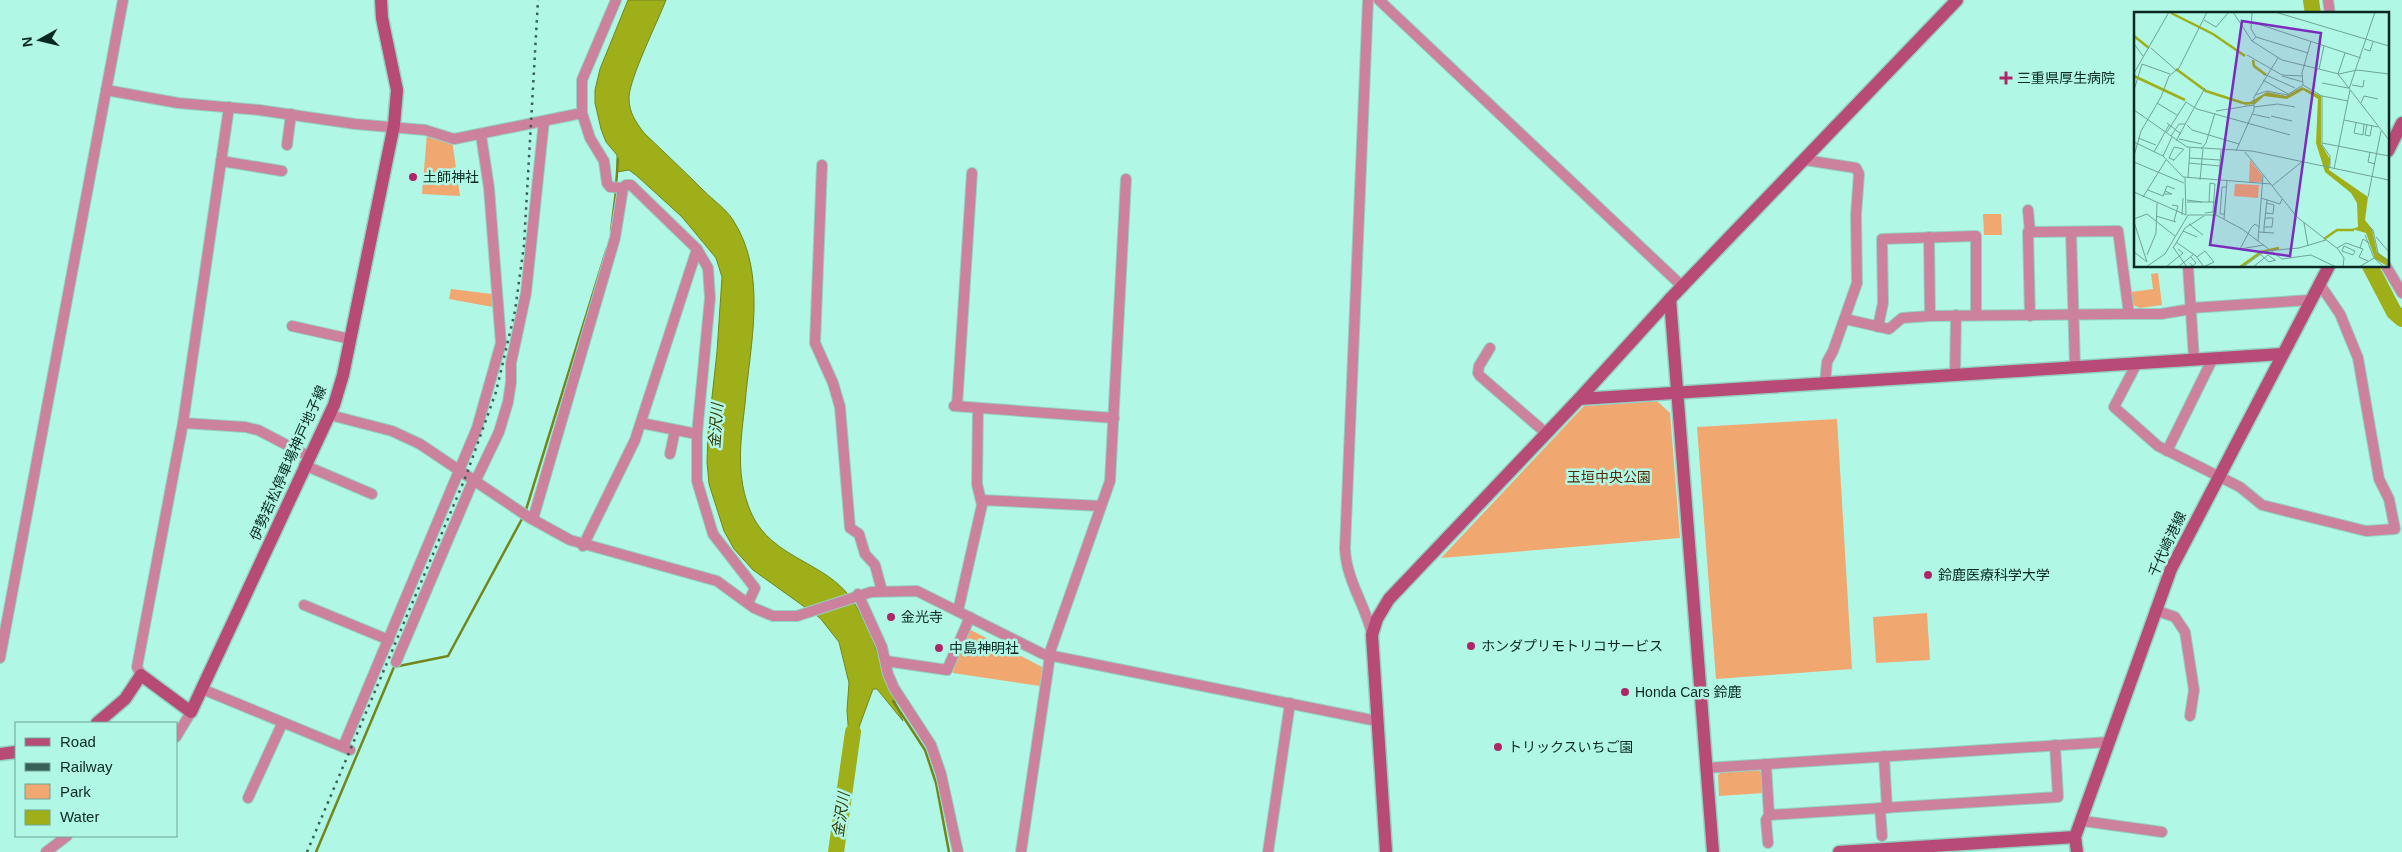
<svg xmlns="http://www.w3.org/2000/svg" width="2402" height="852" font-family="Helvetica,'Noto Sans JP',sans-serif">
<rect width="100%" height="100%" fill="#b1f7e5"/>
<g fill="#f1a770">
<path d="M 427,134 L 452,140 L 460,196 L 422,194 Z"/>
<path d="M 1983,214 L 2001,214 L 2002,235 L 1984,235 Z"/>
<path d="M 2158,273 L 2162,305 L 2140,308 L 2133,305 L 2131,292 L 2153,289 L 2151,274 Z"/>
<path d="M 451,289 L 492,294 L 493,307 L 449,299 Z"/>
<path d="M 1657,401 L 1670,413 L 1680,538 L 1441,558 L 1584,406 Z"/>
<path d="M 1837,419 L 1852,669 L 1716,679 L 1697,427 Z"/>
<path d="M 1927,613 L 1930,660 L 1876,663 L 1873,617 Z"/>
<path d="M 967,628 L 1044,668 L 1040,686 L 953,673 L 954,661 Z"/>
<path d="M 1758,769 L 1762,774 L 1764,793 L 1719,796 L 1718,775 L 1721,772 Z"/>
</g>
<path fill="#9eaf19" stroke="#72861c" d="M 628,0 L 666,0 C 658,21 629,79 629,98 C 629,113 636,122 644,133 C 664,152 684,171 704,191 C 713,200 726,209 733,220 C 768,274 750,344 745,404 C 741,439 736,471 748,505 C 765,556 818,559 847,593 C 873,625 886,683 903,721 L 877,689 L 873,689 L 850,752 L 847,710 L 849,683 L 839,642 L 820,618 L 753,570 L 734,549 L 724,531 L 709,484 L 707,462 L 708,433 L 717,352 L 722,277 L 716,258 L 682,217 L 637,176 L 629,170 L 617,172 L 617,155 L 606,142 L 601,129 L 595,103 L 595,90 L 600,69 Z"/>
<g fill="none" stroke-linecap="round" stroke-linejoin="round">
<g stroke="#72861c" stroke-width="2.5">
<path d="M 616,186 L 618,159"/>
<path d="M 611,231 L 616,191"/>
<path d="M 525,513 L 607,248"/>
<path d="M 893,701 L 925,750 L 936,783 L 949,852"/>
<path d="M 316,852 L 394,667 L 448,656 L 523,517"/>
</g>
<g stroke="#9eaf19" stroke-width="16">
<path d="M 2311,0 L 2313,14"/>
<path d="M 2370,266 L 2394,312 L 2402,319"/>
<path d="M 836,852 L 853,732"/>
</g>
<defs>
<g id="street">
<path d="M 616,0 L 582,80 L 582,113 L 590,138 L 604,161 L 607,183 L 610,187 L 623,188 L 626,185 L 631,185 L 697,249 L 708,268 L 710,298 L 697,434 L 697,481 L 713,534 L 755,588 L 748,603"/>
<path d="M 1368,0 L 1345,548 C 1346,580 1365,604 1372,634"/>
<path d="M 1379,0 L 1683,287"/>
<path d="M 2328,0 L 2330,14"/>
<path d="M 106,90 L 178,103 L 259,110 L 355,124 L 425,130 L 454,139 L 582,113"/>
<path d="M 287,145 L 291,114"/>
<path d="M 1805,160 L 1856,168 L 1859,174 L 1856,215 L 1857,283 L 1833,351 L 1827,362 L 1825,383"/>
<path d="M 221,161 L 282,171"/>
<path d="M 822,165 L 815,343 L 833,383 L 840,407 L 850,528 L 859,534 L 865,554 L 875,565 L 882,591"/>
<path d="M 2028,210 L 2030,232"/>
<path d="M 2071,232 L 2075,367"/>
<path d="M 1929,237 L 1930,316"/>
<path d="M 2188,266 L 2194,359"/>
<path d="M 2386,266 L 2402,293"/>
<path d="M 2191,308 L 2310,300"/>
<path d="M 2030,316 L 2028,232 L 2118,231 L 2129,314 L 2161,314 L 2191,309"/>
<path d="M 1845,319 L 1889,329 L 1902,318 L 1930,316 L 2129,314"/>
<path d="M 292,326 L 350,339"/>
<path d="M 1878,327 L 1883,303 L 1882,239 L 1976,236 L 1976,314"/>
<path d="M 1490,348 L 1479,366 L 1478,373 L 1480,376 L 1547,434"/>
<path d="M 2137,363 L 2114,407 L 2158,446 L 2240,487 L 2262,505 L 2366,531 L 2395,529 L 2389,499 L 2379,479 L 2358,358 L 2340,314 L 2319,283"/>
<path d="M 1955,375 L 1956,315"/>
<path d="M 954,406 L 1114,418"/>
<path d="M 957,406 L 972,173"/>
<path d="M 330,415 L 392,431 L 420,444 L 530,518 L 570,540 L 717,581 L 754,608 L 773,616 L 797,616 L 871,592 L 917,591 L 1043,654 L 1377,721"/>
<path d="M 183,423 L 245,427 L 258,430 L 308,456"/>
<path d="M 641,423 L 697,434"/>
<path d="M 2167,451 L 2213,358"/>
<path d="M 670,454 L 675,430"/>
<path d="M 304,465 L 372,494"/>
<path d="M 475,482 L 499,432 L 508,402 L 511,382 L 511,363 L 526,293 L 544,121"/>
<path d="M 981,500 L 1101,506"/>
<path d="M 533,519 L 615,238 L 623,188"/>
<path d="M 583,546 L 635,440 L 697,249"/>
<path d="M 858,594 L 882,647 L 888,674 L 894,688 L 931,745 L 941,774 L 958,852"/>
<path d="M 304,605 L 389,640"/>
<path d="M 2155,610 L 2175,617 L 2185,632 L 2194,690 L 2190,716"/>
<path d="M 958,611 L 982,505 L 977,484 L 978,408"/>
<path d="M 0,658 L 123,0"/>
<path d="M 886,661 L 947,670 L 970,617"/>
<path d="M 396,662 L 473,481"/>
<path d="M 141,675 L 137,667 L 183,423 L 229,107"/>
<path d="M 202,689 L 350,750"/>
<path d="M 176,737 L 191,712"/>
<path d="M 343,747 L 477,428 L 501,343 L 489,188 L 481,135"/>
<path d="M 1884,756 L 1887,808"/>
<path d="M 1766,764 L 1769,815 L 2058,797 L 2055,745"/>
<path d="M 1706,768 L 2109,742"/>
<path d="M 248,798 L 282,724"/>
<path d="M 1880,808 L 1882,836"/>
<path d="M 2083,821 L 2162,832"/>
<path d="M 1768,843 L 1766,820 L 1769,815"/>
<path d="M 46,852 L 67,836"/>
<path d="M 1021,852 L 1051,649 L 1110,481 L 1126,179"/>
<path d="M 1268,852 L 1290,703"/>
</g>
<g id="secondary">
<path d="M 2388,151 L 2402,123"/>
<path d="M 1670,299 L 1713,852"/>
<path d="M 1579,399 L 2282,354"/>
<path d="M 97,723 L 125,699 L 141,675 L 191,712 L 334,405 L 343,375 L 394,125 L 397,90 L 382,18 L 381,0"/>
<path d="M 0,754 L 16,752"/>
<path d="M 1386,852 L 1372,635 L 1377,619 L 1389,599 L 1579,399 L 1670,299 L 1957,0"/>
<path d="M 1839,852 L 2075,837"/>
<path d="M 2077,852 L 2075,837 L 2171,569 L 2329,266"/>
</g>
</defs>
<use href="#street" stroke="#93d2c2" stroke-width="12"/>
<use href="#secondary" stroke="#93d2c2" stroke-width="15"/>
<use href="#street" stroke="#cc819c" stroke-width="10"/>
<use href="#secondary" stroke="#b84a78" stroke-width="12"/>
<path stroke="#376057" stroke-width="2.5" stroke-dasharray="2.5 5" stroke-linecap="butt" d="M 307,852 L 466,476 L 496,392 L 515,311 L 524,245 L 538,0"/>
</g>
<g fill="#af2668" stroke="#b1f7e5" stroke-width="2">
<path d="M2003.5 70.5h5v5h5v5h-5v5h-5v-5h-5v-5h5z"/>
<circle cx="413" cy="177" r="5"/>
<circle cx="1928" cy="575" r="5"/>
<circle cx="891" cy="617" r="5"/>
<circle cx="1471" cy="646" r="5"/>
<circle cx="939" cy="648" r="5"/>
<circle cx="1625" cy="692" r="5"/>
<circle cx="1498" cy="747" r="5"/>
</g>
<g text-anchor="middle" stroke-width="5" stroke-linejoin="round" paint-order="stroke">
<g font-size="14" fill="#0a2822" stroke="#b1f7e5" text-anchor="start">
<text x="2017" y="83">三重県厚生病院</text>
<text x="423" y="182">土師神社</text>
<text x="1938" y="580">鈴鹿医療科学大学</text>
<text x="901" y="622">金光寺</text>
<text x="1481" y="651">ホンダプリモトリコサービス</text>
<text x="949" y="653">中島神明社</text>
<text x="1635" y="697">Honda Cars 鈴鹿</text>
<text x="1508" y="752">トリックスいちご園</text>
</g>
<g font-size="14" fill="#0a2822" stroke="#b1f7e5">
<text transform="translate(288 463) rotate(-66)" y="5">伊勢若松停車場神戸地子線</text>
<text transform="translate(2167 544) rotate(-65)" y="5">千代崎港線</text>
</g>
<g font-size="14" fill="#532a05" stroke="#b1f7e5">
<text x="1609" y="482">玉垣中央公園</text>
</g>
<g font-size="15" font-style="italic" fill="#343a01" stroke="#b1f7e5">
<text transform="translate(716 426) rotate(-86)" y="5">金沢川</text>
<text transform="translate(841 815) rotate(-82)" y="5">金沢川</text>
</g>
</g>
<g transform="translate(2134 12)">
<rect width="255" height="255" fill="#b1f7e5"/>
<path d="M 116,148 L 128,163 L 128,170 L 115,170 ZM 101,172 L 125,173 L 124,186 L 100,184 Z" fill="#f1a770"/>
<path d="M 168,75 L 187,84 L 187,132 L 196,147 L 195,158 L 234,185 L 231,208 L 238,217 L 243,240 L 255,248 L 255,255 L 241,247 L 232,221 L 218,217 L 224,215 L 223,191 L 217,181 L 191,160 L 182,131 L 184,87 L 169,78 L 153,87 L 130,84 L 121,92 L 111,93 L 106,90 L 116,90 L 133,80 L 152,84 Z" fill="#9eaf19"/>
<path fill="none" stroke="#9eaf19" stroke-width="2.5" d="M 37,1 L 79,22 L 111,44M 0,24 L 15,36M 119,48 L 120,54 L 132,63M 42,57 L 72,79 L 109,91M 0,64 L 51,88M 190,227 L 203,218 L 220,218M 106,255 L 127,240 L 145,236"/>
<path fill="none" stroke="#6ea497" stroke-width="1" d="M 99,0 L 118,29M 118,0 L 117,17 L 122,25 L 118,29 L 148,48 L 205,62 L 223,58 L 255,62M 141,0 L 255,34M 70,8 L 82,15 L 95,0M 118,10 L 227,46M 122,25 L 174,41M 0,32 L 9,44M 17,36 L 43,59M 230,37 L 236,39 L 239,30M 211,41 L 204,62 L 255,128M 113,43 L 148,63 L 168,64M 8,52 L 36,62M 185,57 L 190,34M 0,61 L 35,0M 132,63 L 161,76M 148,64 L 169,70M 129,68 L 154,82M 188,71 L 214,76M 169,73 L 168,61 L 177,29M 218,73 L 229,75 L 230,68M 215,77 L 241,0M 0,78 L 8,52M 121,83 L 133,79 L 153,83 L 169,73 L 188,84 L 214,89M 188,84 L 188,133 L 196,144 L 196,156M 23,91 L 43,103M 227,91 L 230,84 L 244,87M 120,95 L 144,92 L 161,95M 0,98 L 53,135 L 118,139 L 255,168M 82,99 L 120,93M 118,102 L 136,106M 137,104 L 158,109M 210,108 L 244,115M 33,111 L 47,122M 222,111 L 220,121 L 229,123 L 230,112M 233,112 L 231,123 L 236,124 L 238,113M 53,113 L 58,118 L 105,132M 33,120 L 52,90 L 63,97 L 156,123M 37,124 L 45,112 L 51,112M 4,126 L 22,133M 45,127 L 68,132M 42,129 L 71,76M 0,130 L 29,144 L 49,165 L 137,172M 188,131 L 255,144M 67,137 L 72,131 L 81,101M 102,139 L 120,98 L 120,85 L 144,46M 20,140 L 35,113M 111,140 L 163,205 L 204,237 L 210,246 L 209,255M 236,140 L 234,150 L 241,152M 0,144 L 7,119 L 27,85 L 35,64 L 45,56 L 73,0M 29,144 L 38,125M 55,146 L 86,148M 40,148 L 35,146 L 40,135 L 49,137M 39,149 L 50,137M 0,150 L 50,171M 55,151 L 86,154M 200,157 L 216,78M 54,166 L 56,136M 66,168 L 69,137M 138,174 L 170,148M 14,178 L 29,184 L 33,174 L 41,177M 0,180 L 52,203 L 51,166M 30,182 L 38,182 L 31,179M 9,185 L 32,148M 234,185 L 247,119M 127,186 L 146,192 L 148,187M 53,188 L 68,190M 53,190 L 81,190M 75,190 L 76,171M 38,193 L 44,194 L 40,209M 71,201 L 79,200 L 81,172 L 76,171M 132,201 L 139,202 L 140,193 L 132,191M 82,202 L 87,138M 91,202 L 86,202 L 88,175 L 93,175M 48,203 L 49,186M 22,204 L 42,210M 0,207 L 13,202 L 41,224M 90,207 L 93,169M 0,210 L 13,250M 170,211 L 174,234M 55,212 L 69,223M 235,214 L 239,218 L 244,241 L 253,249M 125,215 L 121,212 L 117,216 L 106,237 L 130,233M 130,215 L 133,188M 49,219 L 63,225M 125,220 L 140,221M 130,221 L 130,215 L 138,215 L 139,206 L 131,206M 231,223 L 240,246 L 249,254M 242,225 L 255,240M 124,229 L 129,163M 42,230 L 62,244 L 70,255M 210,234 L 221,239 L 219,243 L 208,239 ZM 39,235 L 53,255M 39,236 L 51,216 L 70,204M 203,236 L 212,231 L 229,237 L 225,245 L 234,249M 226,236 L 229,227 L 235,231M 0,240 L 13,250M 126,242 L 135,250 L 142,248M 13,243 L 22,221 L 23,191M 63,245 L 71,239 L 80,250 L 69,255M 56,251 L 58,254 L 62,251 L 57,245M 12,255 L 31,242 L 54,203 L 82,203 L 108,217 L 148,247 L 177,243 L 202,255M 32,255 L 49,241 L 44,237M 44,255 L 60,242M 109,255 L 131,239 L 165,236 L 192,228M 119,255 L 134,243 L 141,248M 225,255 L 240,246"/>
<path fill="#7b2cbf" fill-opacity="0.15" stroke="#7b2cbf" stroke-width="2.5" d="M 108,9 L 187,21 L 156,244 L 76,233 Z"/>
<rect width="255" height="255" fill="none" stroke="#0a2822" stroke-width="2.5"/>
</g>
<rect x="15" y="722" width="162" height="115" fill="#b1f7e5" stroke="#6ea497"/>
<rect x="25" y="738" width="25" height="8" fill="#b84a78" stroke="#6ea497"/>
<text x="60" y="747" font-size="15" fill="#0a2822">Road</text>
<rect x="25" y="763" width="25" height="8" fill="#376057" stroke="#6ea497"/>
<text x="60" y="772" font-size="15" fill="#0a2822">Railway</text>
<rect x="25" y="784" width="25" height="15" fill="#f1a770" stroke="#6ea497"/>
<text x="60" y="797" font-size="15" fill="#0a2822">Park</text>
<rect x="25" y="810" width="25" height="15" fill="#9eaf19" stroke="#6ea497"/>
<text x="60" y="822" font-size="15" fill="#0a2822">Water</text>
<g transform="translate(40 40) rotate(262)" stroke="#b1f7e5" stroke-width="4" paint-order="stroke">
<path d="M0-4L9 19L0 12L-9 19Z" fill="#0a2822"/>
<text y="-8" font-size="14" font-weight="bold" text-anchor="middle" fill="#0a2822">N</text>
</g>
</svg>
